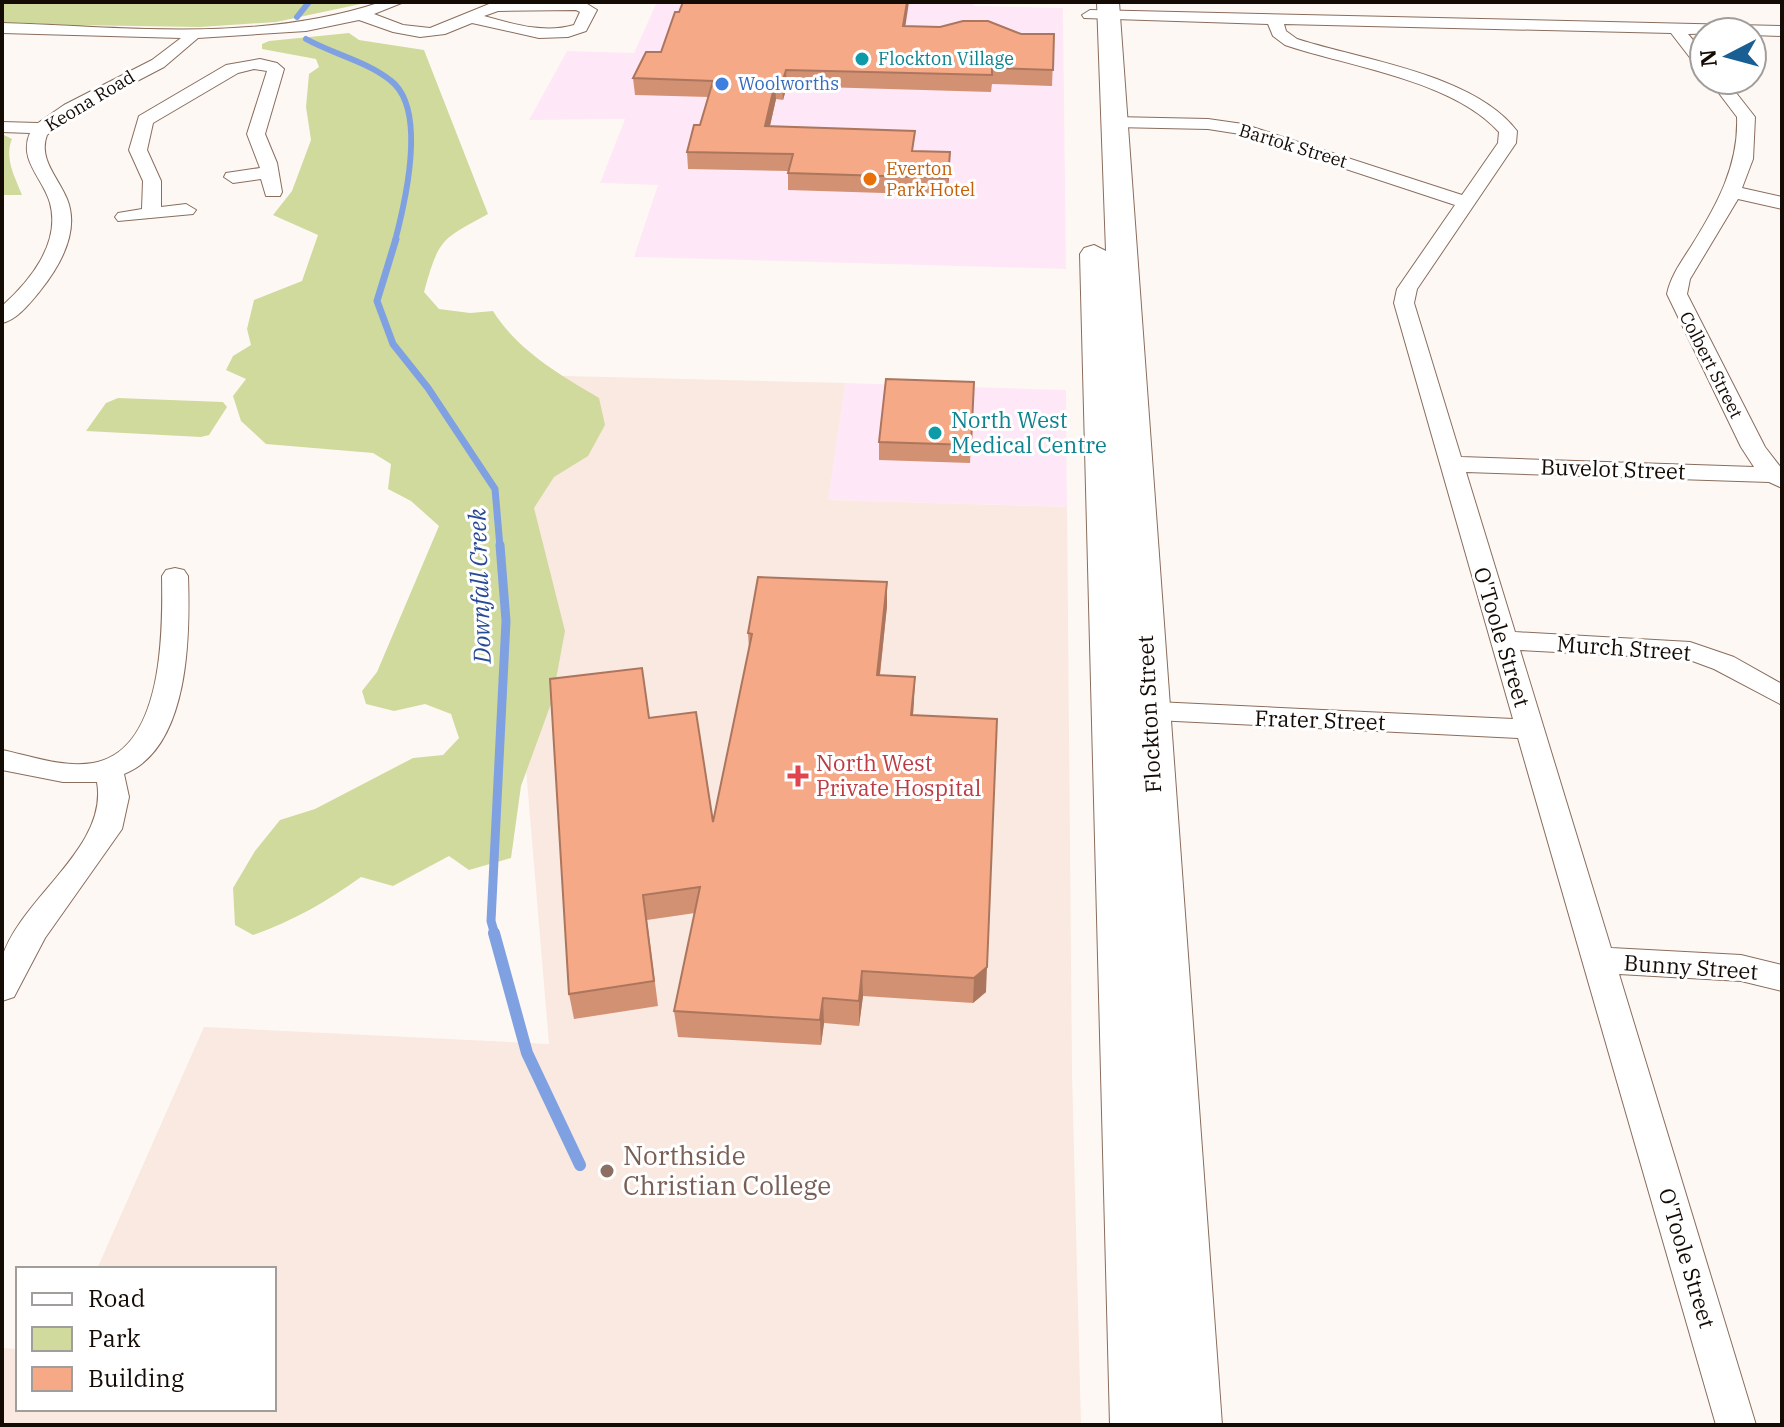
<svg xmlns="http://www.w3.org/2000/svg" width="1784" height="1427" font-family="'IBM Plex Serif',serif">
<rect width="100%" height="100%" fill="#fef8f4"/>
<g fill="#fee8f7">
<path d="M 657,2 L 973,2 L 974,6 L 1063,8 L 1066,269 L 634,257 L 658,185 L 600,183 L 625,119 L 529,120 L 567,51 L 634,53 Z"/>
<path d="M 845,383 L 1066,390 L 1067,507 L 827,500 Z"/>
</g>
<path fill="#f9e9e0" d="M 493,374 L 845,383 L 828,500 L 1067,507 L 1072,1074 L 1081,1425 L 2,1425 L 2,1348 L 18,1349 L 18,1409 L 274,1409 L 274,1269 L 97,1269 L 204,1027 L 549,1044 Z"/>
<g fill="#d0da9d">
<path d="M 2,2 L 370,2 L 276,22 L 200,27 L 2,24 Z"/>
<path d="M 349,33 L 359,40 L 424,50 L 488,214 C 440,240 439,239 424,292 L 439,309 L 470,313 L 493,311 C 518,351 560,375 599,398 L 605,425 L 588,456 L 554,477 L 534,508 L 565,631 L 552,701 L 521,786 L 511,858 L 469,870 L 449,856 L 393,886 L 361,877 C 326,902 293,921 253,935 L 235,925 L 233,888 L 255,851 L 280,820 L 315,809 L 413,758 L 443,755 L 459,738 L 451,714 L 425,704 L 394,711 L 366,704 L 362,691 L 377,672 L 439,526 L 411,501 L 388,489 L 391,464 L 373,453 L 266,444 L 241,421 L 233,396 L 246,379 L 226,370 L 233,356 L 251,345 L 247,329 L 254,300 L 302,281 L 318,235 L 273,215 L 292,191 L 311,140 L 306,107 L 309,74 L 319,67 L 316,59 L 262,49 L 262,44 L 269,41 Z"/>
<path d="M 2,134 L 12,139 C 4,158 15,177 22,195 L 2,195 Z"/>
<path d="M 118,398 L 223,402 L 227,407 L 209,435 L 201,437 L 86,431 L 106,403 Z"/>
</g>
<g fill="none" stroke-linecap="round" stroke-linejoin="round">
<g stroke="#80a1e1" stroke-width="6">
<path d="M 297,17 L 309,2"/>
<path d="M 306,39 C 333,54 366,61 390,80 C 428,108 405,203 395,241"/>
</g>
<path stroke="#80a1e1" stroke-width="7" d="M 396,239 L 377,301 L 393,344 L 428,388 L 495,489 L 500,547"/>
<path stroke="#80a1e1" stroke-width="9" d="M 495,935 L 491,921 L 506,621 L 500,545"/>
<path stroke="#80a1e1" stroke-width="12" d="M 494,933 L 527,1053 L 580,1165"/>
<defs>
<g id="street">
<path d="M 381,2 L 404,2 L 374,14 L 403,25 L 430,28 L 494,2 L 584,2 L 597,10 L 586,31 L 568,37 L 539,38 L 472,23 L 445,34 L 420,37 L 393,32 L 359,20 L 306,31 L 198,38 L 164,67 L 70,116 L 47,135 C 38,159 58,177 67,199 C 80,231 60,266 40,291 C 30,303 17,320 2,323 L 2,306 C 30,281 61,243 50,203 C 43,178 18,160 30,133 L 2,132 L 2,122 L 38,123 L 64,105 L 152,60 L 181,38 L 2,33 L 2,23 C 128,27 259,43 381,2 ZM 576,10 L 580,12 L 574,25 C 544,34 513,24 484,16 L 498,11 Z"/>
<path d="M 1090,10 L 1782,26 L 1782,36 L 1752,35 L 1752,32 L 1688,34 L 1704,53 L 1704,69 L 1698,68 L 1671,33 L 1284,24 L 1286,31 L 1297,39 C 1362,60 1474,74 1517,131 L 1516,143 L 1417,289 L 1414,303 L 1461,457 L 1754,467 L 1741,447 L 1667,294 C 1671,275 1682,261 1692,245 C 1717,205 1739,165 1737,117 L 1709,80 L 1726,80 L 1755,117 L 1753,159 L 1742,188 L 1782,197 L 1782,209 L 1738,199 L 1690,279 L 1687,294 L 1765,447 L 1782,469 L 1782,488 L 1769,482 L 1466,472 L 1515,632 L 1690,642 L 1734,657 L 1782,684 L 1782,705 L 1714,669 L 1687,659 L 1520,650 L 1611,948 L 1741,955 L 1782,965 L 1782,991 L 1741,981 L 1619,974 L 1756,1425 L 1716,1425 L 1518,738 L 1135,719 L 1125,717 L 1121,710 L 1125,703 L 1135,701 L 1513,719 L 1394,303 L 1397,289 L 1455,205 L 1240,134 L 1208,129 L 1114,127 L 1105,122 L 1114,117 L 1208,119 L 1243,124 L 1462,195 L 1498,143 L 1499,132 C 1452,80 1350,67 1285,45 L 1273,36 L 1268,24 L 1084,18 L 1082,15 Z"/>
<path d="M 260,59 L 277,63 L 284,69 L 265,134 L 277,163 L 282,192 L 280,196 L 266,196 L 261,179 L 233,183 L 224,177 L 226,173 L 260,168 L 247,134 L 267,71 L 254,69 L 238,73 L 153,123 L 147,150 L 161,181 L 161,207 L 186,204 L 196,210 L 193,214 L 118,221 L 115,217 L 118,213 L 142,209 L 143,181 L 129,150 L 139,116 L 226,65 Z"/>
<path d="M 175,568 L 184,570 L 188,576 C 190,635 190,748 124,774 L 129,797 L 122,829 L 45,938 L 14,997 L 2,1001 C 2,988 0,970 2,958 C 20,898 109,848 97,782 L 63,782 L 2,770 L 2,750 C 31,756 63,768 93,763 C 164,751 163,630 162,576 L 166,570 Z"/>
</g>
<path id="secondary" d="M 1097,2 L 1119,2 L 1222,1425 L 1110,1425 L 1080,254 L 1084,248 L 1094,245 L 1106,251 Z"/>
</defs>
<use href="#street" stroke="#896d5d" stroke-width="2"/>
<use href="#secondary" stroke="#896d5d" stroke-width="2"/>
<use href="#street" fill="#fff" fill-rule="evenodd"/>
<use href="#secondary" fill="#fff" fill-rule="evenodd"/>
</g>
<g fill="#d39173">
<path d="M 905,26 L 1021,34 L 1054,34 L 1052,86 L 992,84 L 991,92 L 787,86 L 783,100 L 776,99 L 770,126 L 915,151 L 950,169 L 947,195 L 788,190 L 788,171 L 688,169 L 687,152 L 700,125 L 709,97 L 635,95 L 633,78 Z"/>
<path d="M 974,382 L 970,463 L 879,460 L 879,442 Z"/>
<path d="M 887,582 L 887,606 L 880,675 L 915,677 L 913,715 L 986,992 L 973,1003 L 863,996 L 859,1026 L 824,1023 L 821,1045 L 678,1037 L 674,1011 L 695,913 L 647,920 L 658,1006 L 574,1019 L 569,994 L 649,718 L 713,822 L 749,649 L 748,633 Z"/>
</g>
<g fill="#ac765e">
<path d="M 907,2 L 909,2 L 903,42 L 903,26 Z"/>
<path d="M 786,70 L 787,86 L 783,100 L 782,83 Z"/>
<path d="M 775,83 L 776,99 L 766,143 L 765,126 Z"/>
<path d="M 950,152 L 950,169 L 947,195 L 948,178 Z"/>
<path d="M 887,582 L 887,606 L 877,700 L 877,675 Z"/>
<path d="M 915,677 L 914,701 L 911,740 L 911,715 Z"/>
<path d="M 987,967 L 986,992 L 973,1003 L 974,978 Z"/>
<path d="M 862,971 L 863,996 L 859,1026 L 859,1001 Z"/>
<path d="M 823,998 L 824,1023 L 821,1045 L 820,1020 Z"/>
</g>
<g fill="#f5a986" stroke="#ac765e" stroke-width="2">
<path d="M 683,2 L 907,2 L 903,26 L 940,27 L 963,21 L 988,21 L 1021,34 L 1054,34 L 1053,70 L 992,68 L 992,75 L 786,70 L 782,83 L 775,83 L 765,126 L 915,131 L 912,151 L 950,152 L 948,178 L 788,173 L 793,154 L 687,152 L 694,125 L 700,125 L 713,81 L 633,78 L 646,52 L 661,52 L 675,12 L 679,12 Z"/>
<path d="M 886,379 L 974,382 L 971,445 L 879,442 Z"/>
<path d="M 758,577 L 887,582 L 877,675 L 915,677 L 911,715 L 997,719 L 987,967 L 974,978 L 862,971 L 859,1001 L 823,998 L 820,1020 L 674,1011 L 700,887 L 643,895 L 654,981 L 569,994 L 550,679 L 642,668 L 649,718 L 696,712 L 713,822 L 752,634 L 748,633 Z"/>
</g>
<g fill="#0f9aa8" stroke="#fff" stroke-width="3">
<circle cx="862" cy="59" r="8"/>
<circle cx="935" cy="433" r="8"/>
</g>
<circle fill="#3f7fe0" stroke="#fff" stroke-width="3" cx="722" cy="84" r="8"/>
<circle fill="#e8710a" stroke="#fff" stroke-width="3" cx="870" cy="179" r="8"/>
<path fill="#e0444e" stroke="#fff" stroke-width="3" d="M794 764h8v8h8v8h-8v8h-8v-8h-8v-8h8z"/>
<circle fill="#8d6e63" stroke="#fff" stroke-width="3" cx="607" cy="1171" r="8"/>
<g text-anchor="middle" stroke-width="6" stroke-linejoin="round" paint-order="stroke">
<g font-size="18" fill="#0d838f" stroke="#fff" text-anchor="start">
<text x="878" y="65">Flockton Village</text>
</g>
<g font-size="18" fill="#366cbe" stroke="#fff" text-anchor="start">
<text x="738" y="90">Woolworths</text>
</g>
<g font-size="18" fill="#150b05" stroke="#fff">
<text transform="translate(90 101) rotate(-31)" y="6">Keona Road</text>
<text transform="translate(1293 146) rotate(17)" y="6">Bartok Street</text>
<text transform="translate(1711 365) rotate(63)" y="6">Colbert Street</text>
</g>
<g font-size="18" fill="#c56008" stroke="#fff" text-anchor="start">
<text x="886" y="175">Everton<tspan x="886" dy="21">Park Hotel</tspan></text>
</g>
<g font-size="22" fill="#0d838f" stroke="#fff" text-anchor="start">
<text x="951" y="428">North West<tspan x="951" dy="25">Medical Centre</tspan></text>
</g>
<g font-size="22" fill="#150b05" stroke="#fff">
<text transform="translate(1613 469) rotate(2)" y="8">Buvelot Street</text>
<text transform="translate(1502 637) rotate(73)" y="8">O'Toole Street</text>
<text transform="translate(1624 648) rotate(4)" y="8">Murch Street</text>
<text transform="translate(1149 714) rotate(-93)" y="8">Flockton Street</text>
<text transform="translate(1320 720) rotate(2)" y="8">Frater Street</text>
<text transform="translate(1691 967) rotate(4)" y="8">Bunny Street</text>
<text transform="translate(1687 1258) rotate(73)" y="8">O'Toole Street</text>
</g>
<g font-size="22" fill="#be3a42" stroke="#fff" text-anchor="start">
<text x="816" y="771">North West<tspan x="816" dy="25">Private Hospital</tspan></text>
</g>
<g font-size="24" font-style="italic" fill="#274a96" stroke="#fff">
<text transform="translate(480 586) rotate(-92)" y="8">Downfall Creek</text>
</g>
<g font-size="26" fill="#785e54" stroke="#fff" text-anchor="start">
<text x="623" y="1165">Northside<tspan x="623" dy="30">Christian College</tspan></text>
</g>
</g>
<rect width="1784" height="1427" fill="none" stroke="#150b05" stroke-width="8"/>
<rect x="16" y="1267" width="260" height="144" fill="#ffffff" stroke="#a19d9b" stroke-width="2"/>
<rect x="32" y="1293" width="40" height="12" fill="#ffffff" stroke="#a19d9b" stroke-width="2"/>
<text x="88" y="1307" font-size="24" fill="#150b05">Road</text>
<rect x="32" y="1327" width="40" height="24" fill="#d0da9d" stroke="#a19d9b" stroke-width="2"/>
<text x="88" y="1347" font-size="24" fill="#150b05">Park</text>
<rect x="32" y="1367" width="40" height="24" fill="#f5a986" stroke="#a19d9b" stroke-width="2"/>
<text x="88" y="1387" font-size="24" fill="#150b05">Building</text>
<g transform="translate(1728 56) rotate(264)"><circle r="38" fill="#ffffff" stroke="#a19d9b" stroke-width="2"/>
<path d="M0-6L14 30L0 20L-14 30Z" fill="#195f93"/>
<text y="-12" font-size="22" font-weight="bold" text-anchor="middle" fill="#150b05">N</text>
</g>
</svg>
